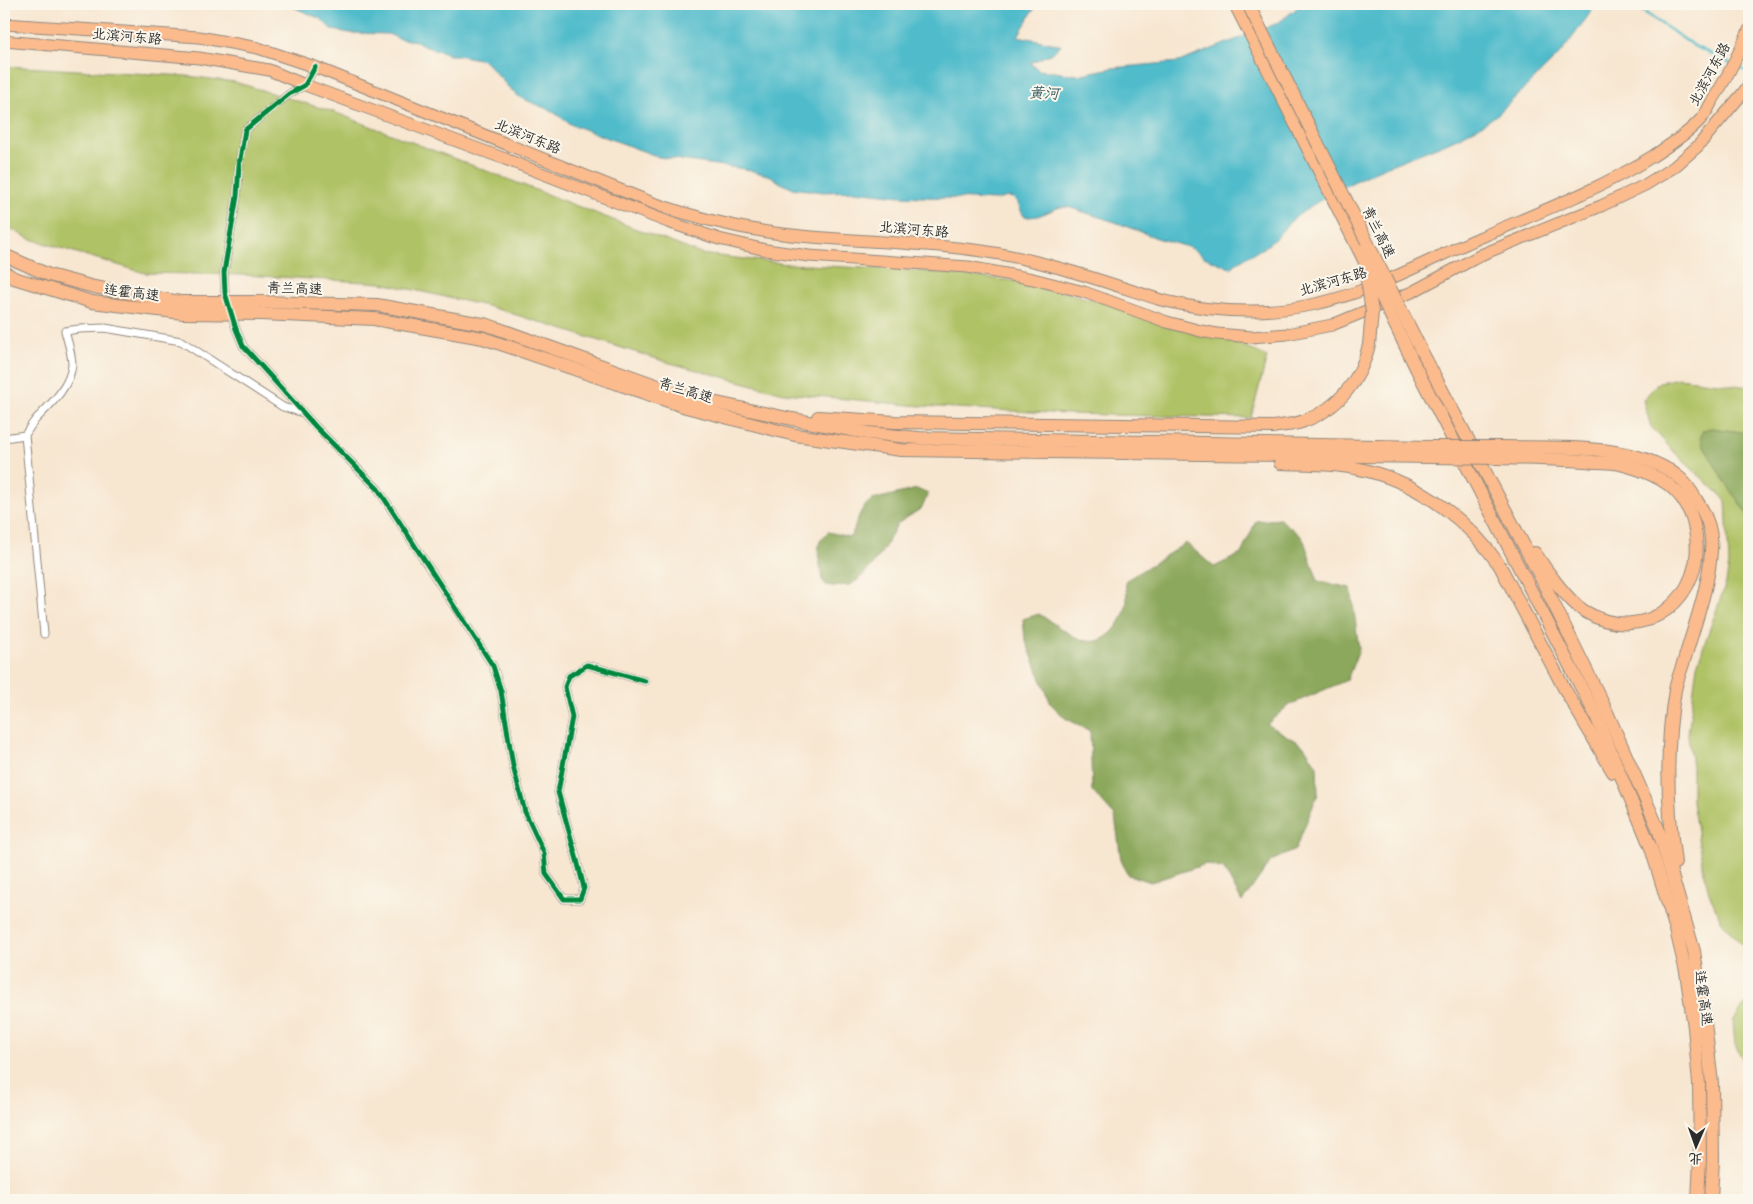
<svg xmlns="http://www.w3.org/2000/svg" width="1753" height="1204" font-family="'Shantell Sans','LXGW WenKai TC',sans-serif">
<rect width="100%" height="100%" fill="#fbf7ec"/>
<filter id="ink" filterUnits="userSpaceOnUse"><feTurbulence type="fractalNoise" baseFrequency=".02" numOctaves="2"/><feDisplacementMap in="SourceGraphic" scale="10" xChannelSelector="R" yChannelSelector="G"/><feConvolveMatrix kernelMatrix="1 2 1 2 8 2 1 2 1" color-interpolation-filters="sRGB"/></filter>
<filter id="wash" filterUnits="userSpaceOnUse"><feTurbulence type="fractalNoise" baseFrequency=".0096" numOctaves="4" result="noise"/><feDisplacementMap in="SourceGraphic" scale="20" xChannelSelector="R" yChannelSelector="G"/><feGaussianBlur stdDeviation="1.12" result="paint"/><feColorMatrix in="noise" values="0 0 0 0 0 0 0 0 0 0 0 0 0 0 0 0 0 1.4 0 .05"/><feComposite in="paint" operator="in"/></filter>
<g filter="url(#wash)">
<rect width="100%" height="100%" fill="#f7e6d0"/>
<g fill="#b0c266" stroke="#6e7648">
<path d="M 4,66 L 187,76 L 235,82 L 334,112 L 701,254 L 788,264 L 921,271 L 1025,282 L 1213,331 L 1267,357 L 1251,418 L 1068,414 L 920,406 L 784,393 L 670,363 L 491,307 L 382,283 L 244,275 L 145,273 L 30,239 L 4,225 Z"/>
<path d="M 1679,378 L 1749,387 L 1749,950 L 1745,948 L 1721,921 L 1709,893 L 1702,863 L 1692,801 L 1692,768 L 1688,734 L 1697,665 L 1726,583 L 1729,564 L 1726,500 L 1677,455 L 1651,427 L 1643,400 L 1659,382 Z"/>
<path d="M 1749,1003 L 1749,1071 L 1735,1045 L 1733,1021 L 1744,1006 Z"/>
</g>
<g fill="#8ca85b" stroke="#5c6a43">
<path d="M 1711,428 L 1749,433 L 1749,538 L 1747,514 L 1721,476 L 1703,444 L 1701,436 L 1703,430 Z"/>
<path d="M 917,489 L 928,494 L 922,508 L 897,524 L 882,552 L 869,569 L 858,580 L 849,585 L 832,586 L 826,585 L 822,580 L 818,553 L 820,541 L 828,532 L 849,537 L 852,535 C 857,522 859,508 872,500 Z"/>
<path d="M 1280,519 L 1303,538 L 1318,581 L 1351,588 L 1359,649 L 1347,680 L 1289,705 L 1267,724 L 1304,746 L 1317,766 L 1318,794 L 1295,850 L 1271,861 L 1242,902 L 1224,869 L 1206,864 L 1151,882 L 1128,875 L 1121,860 L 1115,816 L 1092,791 L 1090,731 L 1065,718 L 1051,704 L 1025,639 L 1023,619 L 1039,614 C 1052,622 1072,638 1087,641 C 1109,645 1125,620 1127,601 C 1127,595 1126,588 1125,581 L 1186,543 L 1214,567 L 1241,554 L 1256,521 Z"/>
</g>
<path fill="#50bbcb" stroke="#3e737b" d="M 286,4 L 1037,4 L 1018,36 L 1061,45 L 1052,53 L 1030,63 L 1039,70 L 1077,75 L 1112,68 L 1179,62 L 1278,23 L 1302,4 L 1594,4 L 1591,12 L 1561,53 L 1499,113 C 1458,145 1407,155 1361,178 C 1339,189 1315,202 1296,217 C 1286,224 1279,236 1269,244 C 1256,253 1243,257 1231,268 L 1204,257 L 1191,248 L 1157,238 L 1115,222 L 1068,207 L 1060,207 L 1038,216 L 1029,217 L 1024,216 L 1022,213 L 1018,203 L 1013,198 L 1008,197 L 996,200 L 971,199 L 901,196 L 855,191 L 823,192 L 792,188 L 782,184 L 771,176 L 744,169 L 659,157 L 570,124 L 552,111 L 521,98 L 511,90 L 484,60 L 457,55 L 448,55 L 444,52 L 423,46 L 417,41 L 400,39 L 388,34 L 350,33 L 332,30 L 321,19 Z"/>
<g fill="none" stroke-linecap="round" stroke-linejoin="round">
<g stroke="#50bbcb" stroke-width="2.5">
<path d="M 1632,4 L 1694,46 L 1730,63"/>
<path d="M 1735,66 L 1749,73"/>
</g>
</g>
</g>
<g filter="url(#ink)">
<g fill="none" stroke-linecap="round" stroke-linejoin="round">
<defs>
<g id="minor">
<path d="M 315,67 L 305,85 L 289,94 L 245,130 L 239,165 L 237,196 L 224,272 L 225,293 L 236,329 L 243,346 L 316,427 L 378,489 L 493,666 L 501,691 L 513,766 L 525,812 L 544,853 L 546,874 L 564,899 L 580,899 L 584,888 L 577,860 L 558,792 L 572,717 L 565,687 L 569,676 L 587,665 L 645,681"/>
<path d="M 4,438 L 25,435"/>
<path d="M 44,634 L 25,435 C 28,430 32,424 36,419 C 50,405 70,387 72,365 C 72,354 68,342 65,331 L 79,329 L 105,328 L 181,341 L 283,407 L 303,413"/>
</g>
<g id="primary">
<path d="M 4,24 L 199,37 L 258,48 L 315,67 L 653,203 C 693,217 733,227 774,233 C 843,242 913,241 982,251 C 1044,260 1102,281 1161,300 C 1210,312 1261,315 1311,305 C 1370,293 1424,262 1479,238 C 1539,212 1597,191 1653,156 C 1668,146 1689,133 1701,119 C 1705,115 1708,109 1711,103 C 1726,80 1738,55 1749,30"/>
<path d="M 4,41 L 199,58 L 269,70 L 305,85 L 500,157 L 668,222 L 719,239 L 766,250 L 809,256 L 968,267 L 1033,279 L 1084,292 L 1167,322 L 1201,331 L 1217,334 L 1252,337 L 1287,334 L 1332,325 L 1412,292 L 1483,254 L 1601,206 L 1645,185 L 1674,167 L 1698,146 L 1743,93 L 1749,84"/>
</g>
<g id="motorway">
<path d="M 1235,4 L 1359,250"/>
<path d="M 4,255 L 49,275 L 94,287 L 180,302"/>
<path d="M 4,272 L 14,278 L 92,302 L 183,313"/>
<path d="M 259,302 L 377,305 L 488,325 L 689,397 L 792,419 L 868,433 L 919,438 L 1432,447"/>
<path d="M 261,314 L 374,319 L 483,338 L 686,407 L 795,435 L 901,450 L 1431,457"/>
<path d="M 1421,350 L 1540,576 L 1606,710 L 1658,828 L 1694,951 L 1704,1014 L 1712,1083 L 1713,1159 L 1711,1200"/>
<path d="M 1416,368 L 1596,716 L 1651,848 L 1676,930 L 1686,972 L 1694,1027 L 1699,1084 L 1700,1159 L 1698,1200"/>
<path d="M 818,417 L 895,422 L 1273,427 C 1283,425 1295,425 1304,421 C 1338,409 1361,380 1369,345"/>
<path d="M 1499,447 C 1552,448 1632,442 1676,475 C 1685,481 1692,492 1697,501 C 1707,516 1713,533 1711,551 C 1709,587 1694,626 1684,661 C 1681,670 1677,680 1675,690 C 1665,748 1667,805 1675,863"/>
<path d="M 1499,458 C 1531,459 1563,459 1594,462 C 1604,462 1615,462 1624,465 C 1639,469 1657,476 1669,485 C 1684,497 1692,512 1695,530 C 1708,597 1644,648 1584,611 C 1568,601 1546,570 1535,553"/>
<path d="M 1280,463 C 1309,464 1340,463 1368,471 C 1422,485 1469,521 1500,566 L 1564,688 L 1613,772"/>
</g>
</defs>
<use href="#minor" stroke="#91887e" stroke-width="9"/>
<use href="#primary" stroke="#91887e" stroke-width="13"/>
<use href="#motorway" stroke="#91887e" stroke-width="14"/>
<use href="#minor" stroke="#fff" stroke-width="7"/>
<use href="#primary" stroke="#fbbb8d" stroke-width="11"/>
<use href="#motorway" stroke="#fbbb8d" stroke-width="12"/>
<defs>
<g id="motorway-bridge">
<path d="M 1248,4 L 1421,350"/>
<path d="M 1359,250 L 1416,368"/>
<path d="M 1366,274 L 1372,312 L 1369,345"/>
<path d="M 180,302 L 259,302"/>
<path d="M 183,313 L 261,314"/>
<path d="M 1432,447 L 1499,447"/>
<path d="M 1431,457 L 1499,458"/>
</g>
</defs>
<use href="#motorway-bridge" stroke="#91887e" stroke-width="14" stroke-linecap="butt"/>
<use href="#motorway-bridge" stroke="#fbbb8d" stroke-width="12"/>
<defs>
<path id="cycleway" d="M 315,67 L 305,85 L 289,94 L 245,130 L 239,165 L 237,196 L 224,272 L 225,293 L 236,329 L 243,346 L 316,427 L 378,489 L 493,666 L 501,691 L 513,766 L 525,812 L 544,853 L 546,874 L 564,899 L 580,899 L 584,888 L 577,860 L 558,792 L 572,717 L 565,687 L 569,676 L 587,665 L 645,681"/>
</defs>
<use href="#cycleway" stroke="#fbf7ec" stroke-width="8"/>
<use href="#cycleway" stroke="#00873e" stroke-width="5"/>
</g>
</g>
<g text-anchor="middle" stroke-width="4" stroke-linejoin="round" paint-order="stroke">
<g font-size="14" fill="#2b2b2b" stroke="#fbf7ec">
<text transform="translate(127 36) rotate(5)" y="5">北滨河东路</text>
<text transform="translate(1709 74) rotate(-61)" y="5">北滨河东路</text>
<text transform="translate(528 136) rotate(22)" y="5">北滨河东路</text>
<text transform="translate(914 229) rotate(5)" y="5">北滨河东路</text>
<text transform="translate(1379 232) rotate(64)" y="5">青兰高速</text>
<text transform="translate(1333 281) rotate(-16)" y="5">北滨河东路</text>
<text transform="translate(295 288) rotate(2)" y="5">青兰高速</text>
<text transform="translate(132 292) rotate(7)" y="5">连霍高速</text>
<text transform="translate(686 390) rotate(17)" y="5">青兰高速</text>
<text transform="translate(1704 998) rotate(82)" y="5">连霍高速</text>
</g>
<g font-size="15" font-style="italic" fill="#385d63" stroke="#fbf7ec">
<text transform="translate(1044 93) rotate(3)" y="5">黄河</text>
</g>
</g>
<rect width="1753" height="1204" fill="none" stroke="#fbf7ec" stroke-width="20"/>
<g transform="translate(1696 1146) rotate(182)" stroke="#fbf7ec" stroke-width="4" paint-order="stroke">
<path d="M0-4L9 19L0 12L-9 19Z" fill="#2b2b2b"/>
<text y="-8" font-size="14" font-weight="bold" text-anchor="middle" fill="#2b2b2b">北</text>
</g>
</svg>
